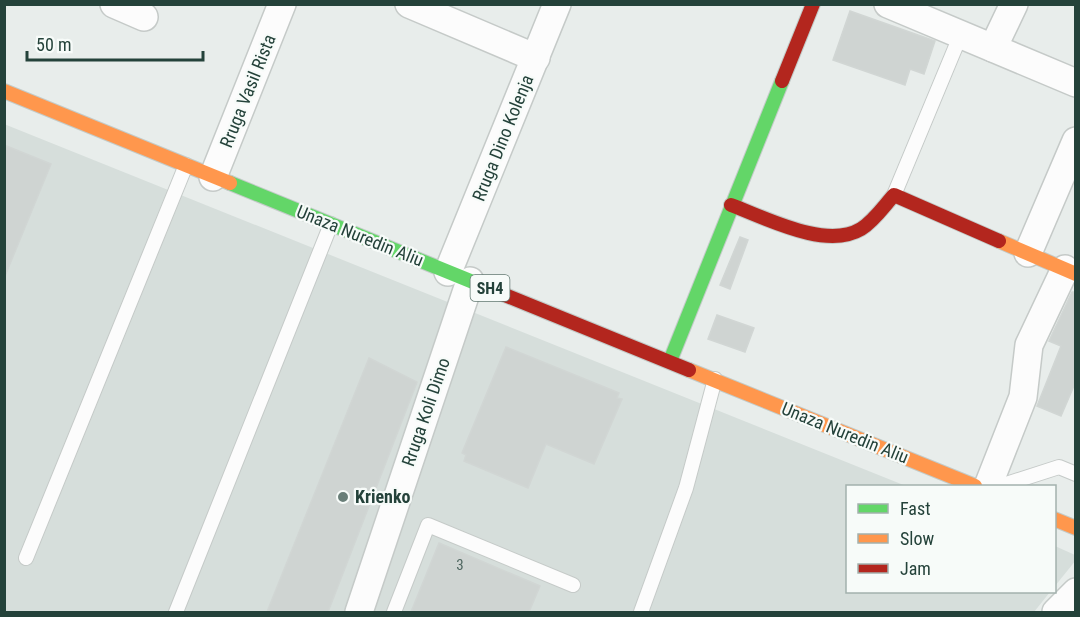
<svg xmlns="http://www.w3.org/2000/svg" width="1080" height="617" font-family="'Roboto Condensed',sans-serif">
<rect width="100%" height="100%" fill="#e8edeb"/>
<g fill="#d6dedb">
<path d="M 4,124 L 906,486 L 848,486 L 848,592 L 1050,592 L 1034,612 L 5,612 Z"/>
<path d="M 1055,546 L 1075,555 L 1076,560 L 1055,586 Z"/>
</g>
<g fill="#cfd4d2" stroke="#d1d6d4" stroke-width="1.5">
<path d="M 850,11 L 935,41 L 924,74 L 910,69 L 905,85 L 833,60 Z"/>
<path d="M 4,145 L 51,164 L 5,276 L 4,276 Z"/>
<path d="M 740,237 L 748,240 L 730,289 L 720,285 Z"/>
<path d="M 1072,292 L 1076,292 L 1076,381 L 1061,416 L 1037,406 L 1061,346 L 1049,341 Z"/>
<path d="M 717,315 L 754,328 L 745,352 L 708,339 Z"/>
<path d="M 506,347 L 619,393 L 617,398 L 622,399 L 594,464 L 546,444 L 528,488 L 464,461 L 466,455 L 462,453 Z"/>
<path d="M 369,358 L 417,382 L 328,612 L 267,612 Z"/>
<path d="M 439,543 L 540,586 L 529,612 L 411,612 Z"/>
</g>
<g fill="none" stroke-linecap="round" stroke-linejoin="round">
<defs>
<g id="lane">
<path d="M 894,195 L 961,34"/>
<path d="M 1000,486 L 1059,467 L 1076,474"/>
<path d="M 26,558 L 186,165"/>
<path d="M 176,612 L 331,224"/>
<path d="M 394,612 L 428,525 L 573,585"/>
<path d="M 641,612 L 686,488 L 715,379"/>
</g>
<g id="street">
<path d="M 114,4 L 144,17"/>
<path d="M 409,4 L 536,58"/>
<path d="M 888,4 L 1076,83"/>
<path d="M 993,48 L 1014,4"/>
<path d="M 213,177 L 282,4"/>
<path d="M 1028,253 L 1076,141"/>
<path d="M 448,272 L 557,4"/>
<path d="M 988,486 L 1023,397 L 1029,345 L 1065,269"/>
<path d="M 359,612 L 470,281"/>
<path d="M 1056,612 L 1076,592"/>
</g>
<g id="fast">
<path d="M 230,183 L 500,293"/>
<path d="M 670,361 L 782,81"/>
</g>
<g id="slow">
<path d="M 4,91 L 230,183"/>
<path d="M 999,241 L 1076,274"/>
<path d="M 689,370 L 975,486"/>
<path d="M 1054,519 L 1076,528"/>
</g>
<g id="jam">
<path d="M 782,81 L 813,4"/>
<path d="M 731,205 C 766,218 826,250 861,229 C 874,221 884,206 894,195 L 999,241"/>
<path d="M 500,293 L 689,370"/>
</g>
</defs>
<use href="#lane" stroke="#c5cac8" stroke-width="16"/>
<use href="#street" stroke="#c5cac8" stroke-width="30"/>
<use href="#fast" stroke="#c3cbc8" stroke-width="16"/>
<use href="#slow" stroke="#c3cbc8" stroke-width="16"/>
<use href="#jam" stroke="#c3cbc8" stroke-width="16"/>
<use href="#lane" stroke="#fcfcfc" stroke-width="14"/>
<use href="#street" stroke="#fcfcfc" stroke-width="27"/>
<use href="#fast" stroke="#63d668" stroke-width="14"/>
<use href="#slow" stroke="#ff974d" stroke-width="14"/>
<use href="#jam" stroke="#b3261e" stroke-width="14"/>
</g>
<circle fill="#697e78" stroke="#f7fbf9" stroke-width="2" cx="343" cy="497" r="6"/>
<g text-anchor="middle" stroke-width="4.5" stroke-linejoin="round" paint-order="stroke">
<g font-size="15" fill="#506761">
<text x="460" y="570">3</text>
</g>
<rect fill="#f7fbf9" stroke="#637a73" stroke-width="1.5" x="470.5" y="275" width="39" height="26" rx="4.5"/>
<g font-size="16" font-weight="bold" fill="#24423a">
<text x="490" y="294">SH4</text>
</g>
<g font-size="18" fill="#24423a" stroke="#f7fbf9">
<text transform="translate(248 91) rotate(-68)" y="6">Rruga Vasil Rista</text>
<text transform="translate(503 138) rotate(-68)" y="6">Rruga Dino Kolenja</text>
<text transform="translate(360 236) rotate(22)" y="6">Unaza Nuredin Aliu</text>
<text transform="translate(426 412) rotate(-71)" y="6">Rruga Koli Dimo</text>
<text transform="translate(845 433) rotate(22)" y="6">Unaza Nuredin Aliu</text>
</g>
<g font-size="18" font-weight="bold" fill="#24423a" stroke="#f7fbf9" text-anchor="start">
<text x="355" y="503">Krienko</text>
</g>
</g>
<rect width="1080" height="617" fill="none" stroke="#24423a" stroke-width="12"/>
<rect x="846" y="485" width="210" height="108" fill="#f7fbf9" stroke="#a3b1ad" stroke-width="1.5"/>
<rect x="858" y="504" width="30" height="9" fill="#63d668" stroke="#a3b1ad" stroke-width="1.5"/>
<text x="900" y="515" font-size="18" fill="#24423a">Fast</text>
<rect x="858" y="534" width="30" height="9" fill="#ff974d" stroke="#a3b1ad" stroke-width="1.5"/>
<text x="900" y="545" font-size="18" fill="#24423a">Slow</text>
<rect x="858" y="564" width="30" height="9" fill="#b3261e" stroke="#a3b1ad" stroke-width="1.5"/>
<text x="900" y="575" font-size="18" fill="#24423a">Jam</text>
<path d="M27 51v9h176v-9" fill="none" stroke="#24423a" stroke-width="3"/>
<text x="36" y="51" font-size="18" fill="#24423a" stroke="#f7fbf9" stroke-width="4.5" paint-order="stroke">50 m</text>
</svg>
